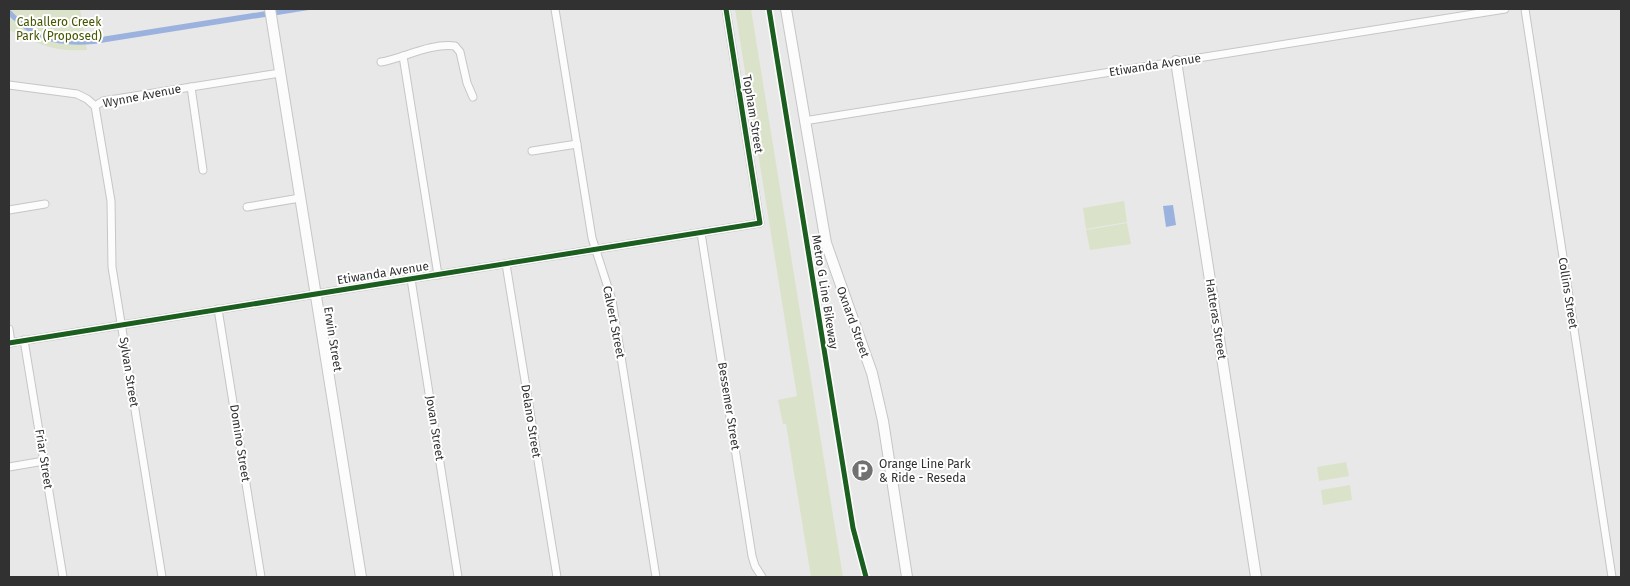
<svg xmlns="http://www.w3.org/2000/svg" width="1630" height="586" font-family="'Fira Sans',sans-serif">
<rect width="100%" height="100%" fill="#e8e8e8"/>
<g fill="#dbe2ca">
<path d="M 9,9 L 80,9 L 87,50 C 51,52 40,44 9,30 Z"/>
<path d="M 735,9 L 751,9 L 843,577 L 811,577 L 786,424 L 783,424 L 778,400 L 797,396 Z"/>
<path d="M 1124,201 L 1127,222 L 1086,229 L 1083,208 Z"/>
<path d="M 1127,223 L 1131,244 L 1090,250 L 1086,230 Z"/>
<path d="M 1346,462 L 1349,476 L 1319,481 L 1317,467 Z"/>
<path d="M 1350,485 L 1352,500 L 1323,505 L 1321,490 Z"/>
</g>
<g fill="#9cb2de">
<path d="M 9,9 C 13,12 18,18 23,22 C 41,36 59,41 82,40 L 279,9 L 315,9 L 94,44 C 58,47 35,41 9,16 Z"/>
<path d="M 1173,205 L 1176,225 L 1166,227 L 1163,206 Z"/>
</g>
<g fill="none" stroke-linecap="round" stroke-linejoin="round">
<defs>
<g id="street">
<path d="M 555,9 L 592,238 L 612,300 L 656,577"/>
<path d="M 1525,9 L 1612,577"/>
<path d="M 403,56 L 438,275"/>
<path d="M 381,62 C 404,58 430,43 455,46 L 460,52 L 467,83 L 473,97"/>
<path d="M 9,85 L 77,94 L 87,99 L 95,106"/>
<path d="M 191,87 L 203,170"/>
<path d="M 95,106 L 111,201 L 112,267 L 162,577"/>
<path d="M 95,106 L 103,101 L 280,73"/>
<path d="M 804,121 L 1505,9"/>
<path d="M 532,151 L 577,144"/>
<path d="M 247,207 L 300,198"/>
<path d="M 9,210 L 45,204"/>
<path d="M 701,233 L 752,556 L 755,566 L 762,577"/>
<path d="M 506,264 L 557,577"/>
<path d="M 411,279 L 458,577"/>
<path d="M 218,309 L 261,577"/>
<path d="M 9,329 L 11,343"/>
<path d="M 24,340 L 63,577"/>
<path d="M 9,343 L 760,223 L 726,9"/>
<path d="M 9,467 L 44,461"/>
</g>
<g id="secondary">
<path d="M 270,9 L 361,577"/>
<path d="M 786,9 L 826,243 L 872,373 L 883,421 L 907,577"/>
<path d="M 1176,61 L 1256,577"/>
</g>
</defs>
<use href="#street" stroke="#c6c6c6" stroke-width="9"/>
<use href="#secondary" stroke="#c6c6c6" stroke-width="12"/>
<use href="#street" stroke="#fcfcfc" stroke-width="7"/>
<use href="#secondary" stroke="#fcfcfc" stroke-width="10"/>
<defs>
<g id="cycleway">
<path d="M 769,9 L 853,528 L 866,577"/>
<path d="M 9,343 L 760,223 L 726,9"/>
</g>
</defs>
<use href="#cycleway" stroke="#fff" stroke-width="8"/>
<use href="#cycleway" stroke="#1b5e20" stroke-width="5"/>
</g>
<defs>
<symbol id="parking-disc" viewBox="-11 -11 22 22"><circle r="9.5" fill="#717172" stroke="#fff"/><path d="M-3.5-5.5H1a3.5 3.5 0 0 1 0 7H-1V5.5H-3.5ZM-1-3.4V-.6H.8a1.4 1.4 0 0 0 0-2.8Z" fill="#fff"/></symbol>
</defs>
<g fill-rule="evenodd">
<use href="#parking-disc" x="850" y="458" width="25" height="25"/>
</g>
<g text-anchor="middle" stroke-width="4" stroke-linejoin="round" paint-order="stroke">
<g font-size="12" fill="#465700" stroke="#fff">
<text x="59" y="26">Caballero Creek<tspan x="59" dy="14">Park (Proposed)</tspan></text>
</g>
<g font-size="12" fill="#313132" stroke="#fff">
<text transform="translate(1155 65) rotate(-9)" y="4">Etiwanda Avenue</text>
<text transform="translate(142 96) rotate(-11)" y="4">Wynne Avenue</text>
<text transform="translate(753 114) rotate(81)" y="4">Topham Street</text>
<text transform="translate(383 273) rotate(-9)" y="4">Etiwanda Avenue</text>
<text transform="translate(825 292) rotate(81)" y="4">Metro G Line Bikeway</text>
<text transform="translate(1568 293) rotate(81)" y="4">Collins Street</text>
<text transform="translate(1216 319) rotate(81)" y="4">Hatteras Street</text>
<text transform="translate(614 322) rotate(79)" y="4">Calvert Street</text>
<text transform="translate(853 322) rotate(70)" y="4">Oxnard Street</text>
<text transform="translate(333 339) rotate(81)" y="4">Erwin Street</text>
<text transform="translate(129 372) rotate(81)" y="4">Sylvan Street</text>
<text transform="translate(729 406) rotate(81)" y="4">Bessemer Street</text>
<text transform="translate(531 421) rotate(81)" y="4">Delano Street</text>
<text transform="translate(435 428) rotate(81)" y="4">Jovan Street</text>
<text transform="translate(240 443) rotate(81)" y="4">Domino Street</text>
<text transform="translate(44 459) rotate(81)" y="4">Friar Street</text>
</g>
<g font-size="12" fill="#313132" stroke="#fff" text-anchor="start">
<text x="879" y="468">Orange Line Park<tspan x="879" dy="14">&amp; Ride - Reseda</tspan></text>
</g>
</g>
<rect width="1630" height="586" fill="none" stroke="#313132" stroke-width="20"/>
</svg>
